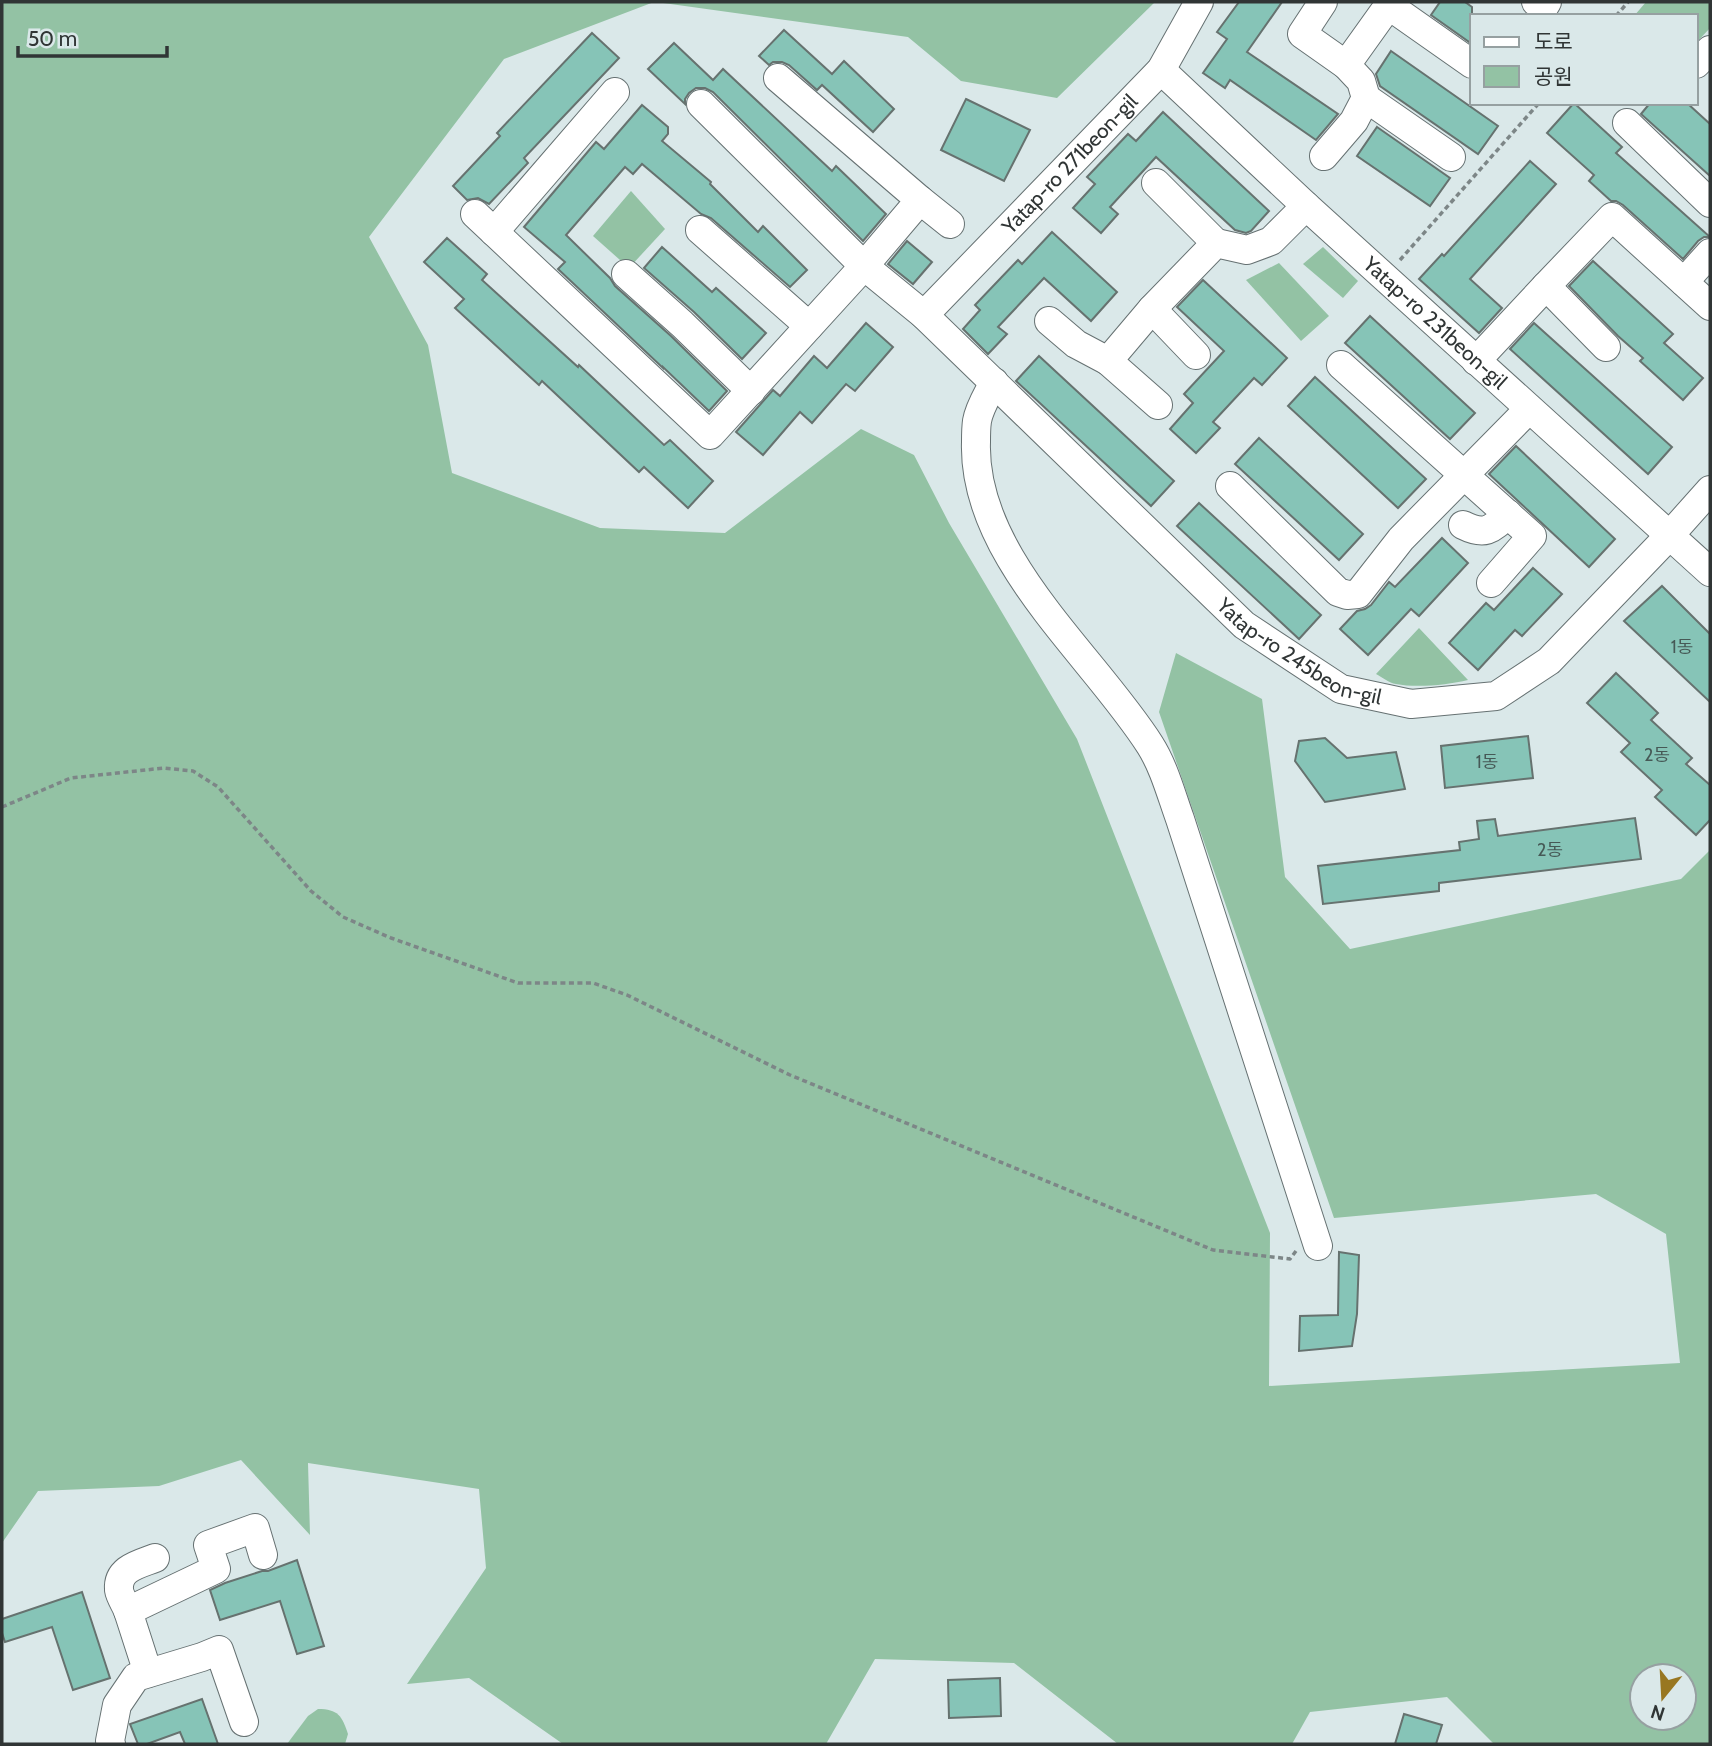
<svg xmlns="http://www.w3.org/2000/svg" width="1712" height="1746" font-family="Cabin,'Noto Sans KR',sans-serif">
<rect width="100%" height="100%" fill="#dae8e9"/>
<g fill="#93c2a4" fill-rule="evenodd">
<path d="M 2,2 L 654,2 L 504,59 L 369,237 L 428,345 L 452,473 L 600,528 L 725,533 L 861,429 L 914,455 L 949,523 L 1077,739 L 1270,1233 L 1269,1386 L 1680,1363 L 1666,1234 L 1596,1194 L 1334,1218 L 1159,712 L 1176,653 L 1262,699 L 1285,877 L 1350,949 L 1681,879 L 1710,850 L 1710,1744 L 1494,1744 L 1447,1697 L 1310,1712 L 1292,1744 L 1118,1744 L 1014,1663 L 875,1659 L 826,1744 L 563,1744 L 469,1678 L 407,1684 L 486,1568 L 479,1489 L 308,1463 L 310,1535 L 241,1460 L 159,1486 L 38,1491 L 2,1543 ZM 1684,1676 L 1684,1718 L 1642,1718 L 1642,1676 Z"/>
<path d="M 656,2 L 1155,2 L 1057,98 L 961,81 L 908,37 Z"/>
<path d="M 1646,2 L 1708,2 L 1710,3 L 1710,28 L 1696,43 L 1696,16 L 1634,16 Z"/>
<path d="M 631,191 L 665,229 L 629,268 L 593,236 Z"/>
<path d="M 1323,247 L 1358,281 L 1343,298 L 1303,264 Z"/>
<path d="M 1279,263 L 1329,316 L 1301,341 L 1246,280 Z"/>
<path d="M 1419,628 L 1468,680 C 1448,685 1416,688 1396,684 C 1389,683 1382,677 1376,674 Z"/>
<path d="M 318,1709 C 338,1709 342,1716 348,1734 L 345,1744 L 287,1744 L 308,1716 Z"/>
</g>
<g fill="#86c4b7" stroke="#66726f" stroke-width="2">
<path d="M 1239,2 L 1282,2 L 1247,52 L 1338,114 L 1316,140 L 1230,80 L 1225,88 L 1203,73 L 1227,39 L 1217,32 Z"/>
<path d="M 1440,2 L 1465,2 L 1472,7 L 1472,44 L 1431,15 Z"/>
<path d="M 784,30 L 832,74 L 844,61 L 894,109 L 873,132 L 822,85 L 817,90 L 789,65 L 782,62 L 773,62 L 769,65 L 759,56 Z"/>
<path d="M 592,33 L 619,58 L 524,158 L 528,163 L 489,204 L 478,198 L 467,200 L 453,186 L 500,136 L 497,133 Z"/>
<path d="M 674,43 L 713,80 L 723,69 L 832,171 L 836,166 L 886,214 L 863,241 L 713,92 L 705,88 L 696,88 L 689,93 L 685,99 L 685,104 L 648,69 Z"/>
<path d="M 1391,51 L 1498,126 L 1478,154 L 1380,86 L 1376,74 Z"/>
<path d="M 966,99 L 1030,130 L 1004,181 L 941,150 Z"/>
<path d="M 1574,103 L 1622,147 L 1616,153 L 1710,237 L 1704,237 L 1698,241 L 1683,259 L 1623,205 L 1616,201 L 1611,201 L 1589,181 L 1594,175 L 1547,133 Z"/>
<path d="M 1650,103 L 1687,103 L 1710,124 L 1710,176 L 1641,114 Z"/>
<path d="M 642,105 L 668,127 L 668,134 L 662,141 L 711,182 L 710,184 L 758,232 L 763,226 L 807,270 L 790,287 L 711,218 L 701,214 L 642,164 L 633,174 L 625,167 L 566,235 L 610,278 L 615,286 L 671,336 L 727,391 L 709,411 L 663,367 L 663,368 L 558,269 L 565,262 L 524,227 L 596,142 L 604,149 Z"/>
<path d="M 1163,112 L 1269,211 L 1251,231 L 1246,233 L 1235,230 L 1156,157 L 1110,207 L 1118,214 L 1101,233 L 1073,208 L 1095,184 L 1087,177 L 1128,134 L 1136,141 Z"/>
<path d="M 1377,127 L 1450,178 L 1430,206 L 1357,156 Z"/>
<path d="M 1530,161 L 1556,184 L 1470,279 L 1502,308 L 1479,333 L 1419,279 L 1442,254 L 1444,256 Z"/>
<path d="M 1052,232 L 1117,292 L 1091,321 L 1044,278 L 998,327 L 1007,334 L 988,354 L 963,329 L 980,310 L 975,305 L 1018,260 L 1022,264 Z"/>
<path d="M 447,238 L 487,274 L 482,280 L 578,367 L 579,365 L 664,445 L 670,440 L 713,481 L 688,508 L 644,467 L 639,472 L 542,381 L 539,385 L 455,308 L 464,299 L 424,262 Z"/>
<path d="M 907,241 L 932,262 L 913,284 L 888,264 Z"/>
<path d="M 662,247 L 712,292 L 716,288 L 766,333 L 742,359 L 694,312 L 644,268 Z"/>
<path d="M 1593,261 L 1673,334 L 1664,343 L 1703,378 L 1683,400 L 1640,361 L 1643,358 L 1618,336 L 1569,286 Z"/>
<path d="M 1203,280 L 1287,358 L 1262,385 L 1254,378 L 1213,422 L 1220,428 L 1196,453 L 1170,429 L 1193,403 L 1184,394 L 1224,351 L 1177,307 Z"/>
<path d="M 1370,316 L 1475,413 L 1450,439 L 1345,343 Z"/>
<path d="M 866,323 L 893,347 L 855,391 L 846,384 L 812,423 L 800,412 L 763,455 L 736,432 L 773,390 L 780,396 L 814,356 L 827,368 Z"/>
<path d="M 1534,323 L 1672,447 L 1648,474 L 1510,349 Z"/>
<path d="M 1039,356 L 1174,481 L 1151,506 L 1016,381 Z"/>
<path d="M 1315,377 L 1426,479 L 1398,508 L 1288,406 Z"/>
<path d="M 1259,438 L 1363,534 L 1339,560 L 1235,464 Z"/>
<path d="M 1516,446 L 1615,539 L 1589,567 L 1489,474 Z"/>
<path d="M 1199,503 L 1321,615 L 1299,639 L 1177,526 Z"/>
<path d="M 1442,538 L 1468,563 L 1419,616 L 1411,609 L 1368,655 L 1340,629 L 1357,611 L 1365,609 L 1371,605 L 1389,582 L 1395,587 Z"/>
<path d="M 1533,568 L 1562,594 L 1522,636 L 1515,630 L 1478,670 L 1449,643 L 1486,603 L 1494,610 Z"/>
<path d="M 1662,586 L 1710,634 L 1710,702 L 1624,621 Z"/>
<path d="M 1616,673 L 1658,713 L 1651,720 L 1692,758 L 1686,764 L 1710,785 L 1710,820 L 1696,835 L 1655,797 L 1662,790 L 1621,752 L 1630,743 L 1587,703 Z"/>
<path d="M 1528,736 L 1533,778 L 1445,788 L 1441,746 Z"/>
<path d="M 1325,738 L 1347,758 L 1396,752 L 1405,789 L 1325,802 L 1295,761 L 1299,741 Z"/>
<path d="M 1635,818 L 1641,859 L 1439,883 L 1439,891 L 1323,904 L 1318,866 L 1460,850 L 1459,842 L 1479,839 L 1477,821 L 1495,819 L 1498,836 Z"/>
<path d="M 1339,1252 L 1359,1255 L 1357,1314 L 1352,1346 L 1299,1351 L 1300,1316 L 1338,1315 Z"/>
<path d="M 297,1560 L 324,1646 L 297,1654 L 280,1601 L 220,1620 L 210,1590 L 225,1583 L 262,1571 L 268,1571 Z"/>
<path d="M 82,1592 L 110,1678 L 73,1690 L 52,1627 L 5,1642 L 2,1633 L 2,1619 Z"/>
<path d="M 1000,1678 L 1001,1716 L 949,1718 L 948,1680 Z"/>
<path d="M 202,1699 L 218,1744 L 185,1744 L 180,1732 L 147,1744 L 138,1744 L 130,1724 Z"/>
<path d="M 1404,1714 L 1442,1725 L 1436,1744 L 1395,1744 Z"/>
</g>
<g fill="none" stroke-linecap="round" stroke-linejoin="round">
<defs>
<g id="minor">
<path d="M 1323,2 L 1302,34 L 1346,65"/>
<path d="M 1536,2 L 1544,7 L 1547,2"/>
<path d="M 1388,5 L 1472,64"/>
<path d="M 1696,64 L 1710,50"/>
<path id="s1" d="M 1161,70 L 1306,206 L 1710,572"/>
<path id="s2" d="M 778,78 L 920,200 L 864,266 L 924,315 L 1244,625 L 1341,689 L 1411,704 L 1496,696 L 1549,661 L 1669,536 L 1710,490"/>
<path d="M 1366,98 L 1451,157"/>
<path d="M 1627,123 L 1710,203"/>
<path d="M 1324,156 L 1354,121 L 1366,98 L 1361,81 L 1346,65 L 1391,2"/>
<path d="M 1156,183 L 1216,243"/>
<path d="M 920,200 L 950,224"/>
<path d="M 475,214 L 710,435 L 864,266 L 701,104"/>
<path d="M 700,230 L 809,326"/>
<path d="M 494,232 L 615,92"/>
<path d="M 626,274 L 682,324 L 751,391"/>
<path d="M 1684,282 L 1710,253"/>
<path d="M 1546,286 L 1606,347"/>
<path d="M 1152,309 L 1196,355"/>
<path id="s3" d="M 924,315 L 1161,70 L 1199,2"/>
<path d="M 1049,321 L 1076,344 L 1108,361"/>
<path d="M 1476,361 L 1546,286 L 1612,217 L 1710,306"/>
<path d="M 1341,365 L 1532,536 L 1491,583"/>
<path d="M 994,382 C 988,394 979,408 977,421 C 976,428 976,435 976,442 C 972,557 1093,655 1150,745 C 1164,767 1171,794 1180,819 L 1318,1246"/>
<path d="M 1158,405 L 1108,361 L 1152,309 L 1216,243 L 1247,250 L 1271,241 L 1306,206"/>
<path d="M 1230,486 L 1338,592 L 1347,595 L 1358,594 L 1401,539 L 1529,409"/>
<path d="M 1463,525 C 1485,536 1491,530 1508,514"/>
<path d="M 128,1611 C 126,1605 120,1597 119,1590 C 117,1568 140,1564 155,1558"/>
<path d="M 148,1673 L 128,1611 L 216,1569 L 208,1545 L 255,1528 L 263,1555"/>
<path d="M 111,1744 L 110,1741 L 117,1705 L 136,1677 L 202,1657 L 219,1650 L 244,1722"/>
</g>
</defs>
<use href="#minor" stroke="#667172" stroke-width="30"/>
<g stroke="#7d8687" stroke-width="3.5" stroke-dasharray="5 3.5" stroke-linecap="butt">
<path d="M 1616,16 L 1628,2"/>
<path d="M 1400,260 L 1539,103"/>
<path d="M 2,807 L 71,778 L 164,768 L 193,771 L 218,787 L 311,891 L 343,917 L 391,938 L 518,983 L 593,983 L 627,995 L 790,1075 L 1213,1250 L 1290,1259 L 1296,1251"/>
</g>
<use href="#minor" stroke="#fff" stroke-width="28"/>
</g>
<g text-anchor="middle" stroke-width="5" stroke-linejoin="round" paint-order="stroke">
<g font-size="18" fill="#465956">
<text x="1682" y="653">1동</text>
<text x="1657" y="761">2동</text>
<text x="1487" y="768">1동</text>
<text x="1550" y="856">2동</text>
</g>
<g font-size="21" fill="#303535" stroke="#dae8e9">
<text dy="7" stroke="none"><textPath href="#s3" startOffset="210">Yatap-ro 271beon-gil</textPath></text>
<text dy="7" stroke="none"><textPath href="#s1" startOffset="373">Yatap-ro 231beon-gil</textPath></text>
<text dy="7" stroke="none"><textPath href="#s2" startOffset="859">Yatap-ro 245beon-gil</textPath></text>
</g>
</g>
<rect width="1712" height="1746" fill="none" stroke="#303535" stroke-width="7"/>
<rect x="1470" y="14" width="228" height="91" fill="#dae8e9" stroke="#96a0a1" stroke-width="2"/>
<rect x="1484" y="37" width="35" height="10" fill="#ffffff" stroke="#96a0a1" stroke-width="2"/>
<text x="1534" y="49" font-size="21" fill="#303535">도로</text>
<rect x="1484" y="66" width="35" height="21" fill="#93c2a4" stroke="#96a0a1" stroke-width="2"/>
<text x="1534" y="84" font-size="21" fill="#303535">공원</text>
<g transform="translate(1663 1697) rotate(198)"><circle r="33" fill="#dae8e9" stroke="#96a0a1" stroke-width="2"/>
<path d="M0-5L12 26L0 18L-12 26Z" fill="#987721"/>
<text y="-10" font-size="19" font-weight="bold" text-anchor="middle" fill="#303535">N</text>
</g>
<path d="M18 46v10h149v-10" fill="none" stroke="#303535" stroke-width="3.5"/>
<text x="28" y="46" font-size="21" fill="#303535" stroke="#dae8e9" stroke-width="5" paint-order="stroke">50 m</text>
</svg>
